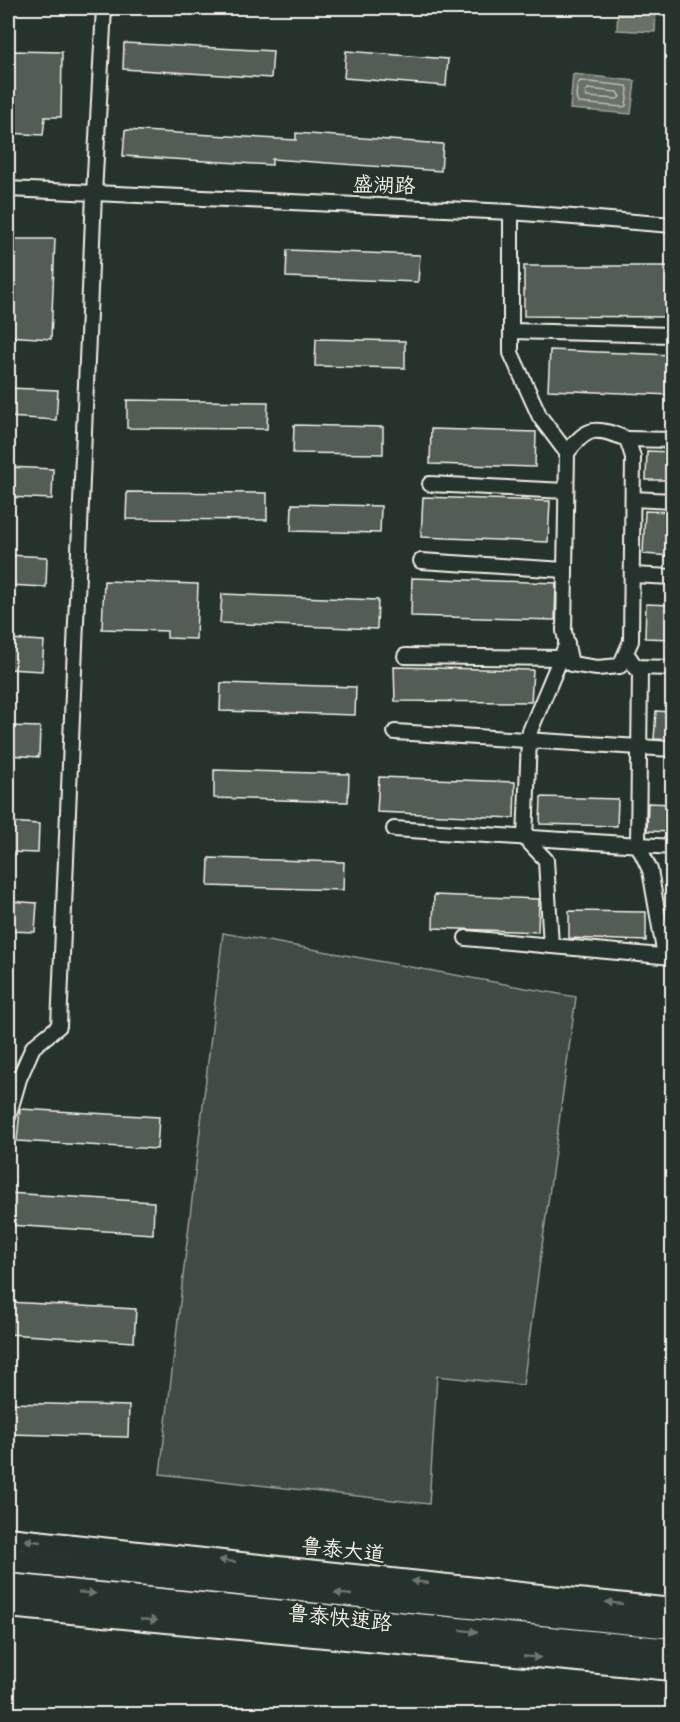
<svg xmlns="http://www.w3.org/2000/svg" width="680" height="1722" font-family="'Indie Flower','LXGW WenKai TC',sans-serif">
<rect width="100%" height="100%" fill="#26332d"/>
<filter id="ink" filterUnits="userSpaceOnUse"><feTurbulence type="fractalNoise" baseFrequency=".0167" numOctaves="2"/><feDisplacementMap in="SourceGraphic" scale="12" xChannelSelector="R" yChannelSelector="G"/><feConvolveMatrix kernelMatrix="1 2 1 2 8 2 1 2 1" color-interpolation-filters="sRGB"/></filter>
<g filter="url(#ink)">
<path fill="#414b45" stroke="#9a9e96" stroke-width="1.5" d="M 223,933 L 576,997 L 523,1385 L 437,1376 L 429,1504 L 160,1474 Z"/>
<g fill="#676f68" stroke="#9fa39b" stroke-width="1.5">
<path d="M 618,8 L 656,8 L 655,32 L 617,30 Z"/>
<path d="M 573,74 L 635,81 L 631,114 L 570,109 Z"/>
</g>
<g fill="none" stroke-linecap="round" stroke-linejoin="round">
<g stroke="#bcbdb5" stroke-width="1.5">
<path d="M 580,81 L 627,86 L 628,89 L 626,106 L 623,107 L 578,103 C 575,98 576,85 580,81 Z"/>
<path d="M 588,89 L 617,92 L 620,97 L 617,99 L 587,97 L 585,92 Z"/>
</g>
</g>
<g fill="#525c55" stroke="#f4f1e8" stroke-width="1.5">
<path d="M 124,43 L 273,51 L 271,78 L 123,69 Z"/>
<path d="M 11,51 L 62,52 L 61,117 L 45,117 L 43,135 L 8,133 L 8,71 L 11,71 Z"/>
<path d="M 346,51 L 448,59 L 446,86 L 344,78 Z"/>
<path d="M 125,130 L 296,140 L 296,133 L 443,144 L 441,171 L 272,159 L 272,165 L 123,156 Z"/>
<path d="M 8,239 L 55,239 L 51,339 L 8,336 Z"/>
<path d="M 287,250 L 420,255 L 418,282 L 286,277 Z"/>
<path d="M 524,266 L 672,266 L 672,317 L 524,316 Z"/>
<path d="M 316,339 L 405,341 L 405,368 L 315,366 Z"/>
<path d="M 550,350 L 672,355 L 672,395 L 548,390 Z"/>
<path d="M 8,388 L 58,390 L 56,420 L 8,417 Z"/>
<path d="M 127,400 L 268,402 L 267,429 L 127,428 Z"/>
<path d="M 294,425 L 383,427 L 383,454 L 293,453 Z"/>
<path d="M 431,429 L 536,432 L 535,467 L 430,464 Z"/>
<path d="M 647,451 L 672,452 L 672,480 L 646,480 Z"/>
<path d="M 8,467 L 53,469 L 52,499 L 8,497 Z"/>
<path d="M 127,492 L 267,493 L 267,520 L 126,519 Z"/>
<path d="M 423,497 L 550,501 L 548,542 L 421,537 Z"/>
<path d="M 292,504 L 381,506 L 380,533 L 291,531 Z"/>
<path d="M 645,511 L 672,512 L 672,556 L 643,554 Z"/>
<path d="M 8,555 L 47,557 L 46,587 L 8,585 Z"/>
<path d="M 412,578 L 556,583 L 555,620 L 411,616 Z"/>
<path d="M 104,581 L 198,584 L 196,639 L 167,638 L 167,631 L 102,629 Z"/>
<path d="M 222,594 L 378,600 L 377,629 L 220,623 Z"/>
<path d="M 646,604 L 672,605 L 672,639 L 645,638 Z"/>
<path d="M 8,639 L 44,641 L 42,671 L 8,669 Z"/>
<path d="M 394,667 L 533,670 L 531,702 L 395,701 Z"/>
<path d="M 221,683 L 356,687 L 355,715 L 220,711 Z"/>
<path d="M 656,711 L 672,712 L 672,740 L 654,739 Z"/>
<path d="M 8,726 L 40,727 L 39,757 L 8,755 Z"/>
<path d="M 214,770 L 349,774 L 348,802 L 214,798 Z"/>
<path d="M 379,777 L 515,782 L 514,818 L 377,812 Z"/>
<path d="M 541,797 L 618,799 L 617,826 L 540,824 Z"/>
<path d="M 648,803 L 672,804 L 672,832 L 647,831 Z"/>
<path d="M 8,822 L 39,824 L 38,853 L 8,852 Z"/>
<path d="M 209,858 L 344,862 L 343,890 L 208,886 Z"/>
<path d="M 434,895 L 539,899 L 538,932 L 433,928 Z"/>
<path d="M 8,901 L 37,903 L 35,932 L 8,931 Z"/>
<path d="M 569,911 L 646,912 L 646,941 L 569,938 Z"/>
<path d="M 20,1109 L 159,1117 L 157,1149 L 17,1141 Z"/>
<path d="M 8,1193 L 154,1202 L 153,1234 L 8,1225 Z"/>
<path d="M 8,1302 L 136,1309 L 134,1342 L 8,1334 Z"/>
<path d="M 8,1403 L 129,1406 L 128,1437 L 8,1434 Z"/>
</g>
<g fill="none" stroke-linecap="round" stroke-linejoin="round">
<defs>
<g id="street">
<path d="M 8,189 L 511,212 L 672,225"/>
<path d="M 511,212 L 511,353 L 540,417 L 567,453 L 564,631 L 571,664 L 597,668 L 620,666 L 631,641 L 633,457 L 627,439 C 596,427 588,425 567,453"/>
<path d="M 511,331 L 672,335"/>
<path d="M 627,439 L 672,440"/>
<path d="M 430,484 L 566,491"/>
<path d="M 633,499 L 672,501"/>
<path d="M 421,561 L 565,570"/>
<path d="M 632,575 L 672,577"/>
<path d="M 626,653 L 640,673 L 638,845 L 650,870 L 665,956"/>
<path d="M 405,656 L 560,658"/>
<path d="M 635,667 L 672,668"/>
<path d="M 395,732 L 672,749"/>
<path d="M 394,829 L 672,847"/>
<path d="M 466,938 L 672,957"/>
<path d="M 551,946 L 546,860 L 525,838 L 529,740 L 530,731 L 567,643"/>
<path d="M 8,1117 L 19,1079 L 33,1047 L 59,1026 L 94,194 L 104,8"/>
</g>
<g id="secondary">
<path d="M 8,1538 L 672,1609"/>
<path d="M 8,1607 L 672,1670"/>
</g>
<g id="highway">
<path d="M 8,1560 L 672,1626"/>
<path d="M 8,1586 L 672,1651"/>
</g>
</defs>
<use href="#street" stroke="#f4f1e8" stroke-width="18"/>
<use href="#secondary" stroke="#f4f1e8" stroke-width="24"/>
<use href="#highway" stroke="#f4f1e8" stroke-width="28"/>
<use href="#street" stroke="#26332d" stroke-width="14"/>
<use href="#secondary" stroke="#26332d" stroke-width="20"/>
<use href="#highway" stroke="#26332d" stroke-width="24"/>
</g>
<defs><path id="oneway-solid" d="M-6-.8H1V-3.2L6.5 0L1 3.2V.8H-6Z" transform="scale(1.5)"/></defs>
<g fill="#6e766e">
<use href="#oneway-solid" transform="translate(33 1541) rotate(-174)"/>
<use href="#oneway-solid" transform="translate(227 1561) rotate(-174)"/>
<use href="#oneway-solid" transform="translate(420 1582) rotate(-174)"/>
<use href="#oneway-solid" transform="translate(87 1593) rotate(5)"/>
<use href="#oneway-solid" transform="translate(343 1594) rotate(-174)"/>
<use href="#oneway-solid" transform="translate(614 1603) rotate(-174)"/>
<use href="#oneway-solid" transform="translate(149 1620) rotate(5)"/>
<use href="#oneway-solid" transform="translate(469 1631) rotate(6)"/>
<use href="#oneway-solid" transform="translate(532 1657) rotate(5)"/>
</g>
</g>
<g text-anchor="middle" stroke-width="5" stroke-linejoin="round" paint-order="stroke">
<g font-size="21" fill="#f4f1e8" stroke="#26332d">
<text transform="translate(384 185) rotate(2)" y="7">盛湖路</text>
<text transform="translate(343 1550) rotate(6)" y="7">鲁泰大道</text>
<text transform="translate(340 1618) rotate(6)" y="7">鲁泰快速路</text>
</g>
</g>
<rect width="680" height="1722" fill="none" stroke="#26332d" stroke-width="30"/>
<rect x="15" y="15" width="650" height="1692" fill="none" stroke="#f4f1e8" stroke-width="2" filter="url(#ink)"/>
</svg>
